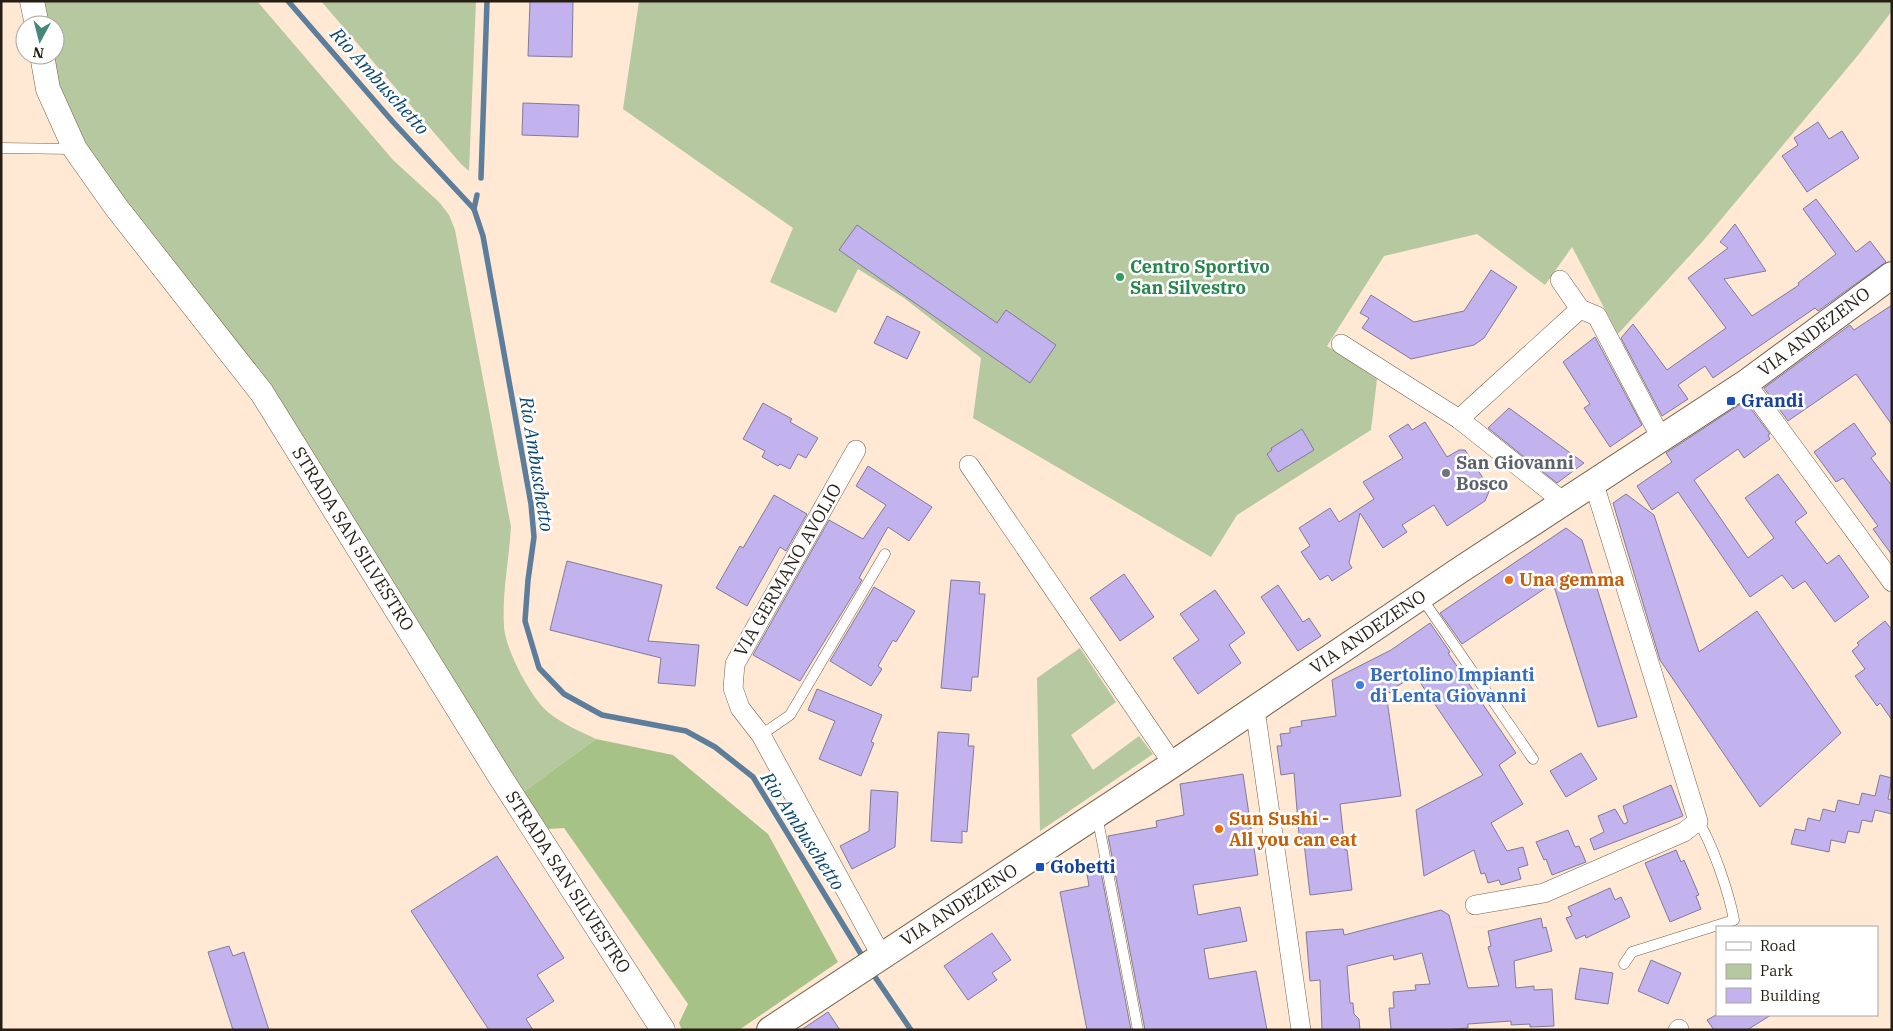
<svg xmlns="http://www.w3.org/2000/svg" width="1893" height="1031" font-family="'IBM Plex Serif',serif">
<rect width="100%" height="100%" fill="#ffe8d4"/>
<g fill="#b5c8a0">
<path d="M 41,1 L 257,1 L 393,160 L 439,202 L 449,215 L 455,230 L 511,527 C 509,560 502,593 504,626 C 505,649 531,699 549,713 C 563,724 579,731 596,739 L 522,793 L 92,160 L 61,98 L 50,55 L 55,55 L 55,25 L 45,25 Z"/>
<path d="M 321,1 L 476,1 L 469,171 L 461,164 Z"/>
<path d="M 639,1 L 1892,1 L 1892,11 L 1859,54 L 1703,241 L 1618,334 L 1572,247 L 1545,285 L 1477,234 L 1384,256 L 1327,346 L 1377,379 L 1371,430 L 1237,515 L 1211,557 L 973,418 L 981,358 L 904,298 L 858,269 L 836,313 L 770,282 L 793,228 L 623,109 Z"/>
<path d="M 1080,648 L 1116,702 L 1071,735 L 1093,770 L 1139,736 L 1153,754 L 1040,831 L 1037,678 Z"/>
</g>
<path fill="#a6c287" d="M 596,739 L 673,755 L 768,834 L 838,962 L 739,1030 L 682,1030 L 679,1023 L 688,1004 L 564,828 L 548,829 L 522,793 Z"/>
<g fill="none" stroke-linecap="round" stroke-linejoin="round">
<g stroke="#5d7e9b" stroke-width="5.5">
<path d="M 288,1 L 393,122 L 474,209 L 483,236 L 531,504 L 534,537 L 528,580 L 525,621 L 539,668 L 564,694 L 602,715 L 686,731 L 715,747 L 753,777 L 864,959"/>
<path d="M 481,178 L 487,1"/>
<path d="M 474,209 L 477,195"/>
<path d="M 871,971 L 911,1030"/>
</g>
</g>
<g fill="#c2b2ee" stroke="#827b98">
<path d="M 530,1 L 573,1 L 572,57 L 528,56 Z"/>
<path d="M 523,103 L 579,105 L 578,137 L 522,135 Z"/>
<path d="M 1818,122 L 1829,139 L 1842,131 L 1859,158 L 1807,192 L 1782,156 L 1798,145 L 1794,138 Z"/>
<path d="M 1816,199 L 1856,252 L 1870,241 L 1886,262 L 1818,311 L 1815,308 L 1713,378 L 1705,366 L 1678,385 L 1688,399 L 1662,416 L 1621,338 L 1633,324 L 1667,370 L 1726,328 L 1688,278 L 1728,248 L 1720,242 L 1735,224 L 1766,271 L 1724,279 L 1752,316 L 1799,285 L 1798,283 L 1836,254 L 1803,209 Z"/>
<path d="M 857,225 L 997,323 L 1006,310 L 1056,345 L 1030,383 L 839,250 Z"/>
<path d="M 1491,270 L 1517,287 L 1484,338 L 1474,345 L 1411,359 L 1362,328 L 1369,318 L 1360,313 L 1371,295 L 1414,322 L 1464,311 Z"/>
<path d="M 1892,305 L 1892,425 L 1856,374 L 1788,421 L 1764,388 L 1850,325 L 1854,330 Z"/>
<path d="M 887,316 L 920,332 L 907,359 L 874,343 Z"/>
<path d="M 1595,337 L 1642,425 L 1610,447 L 1584,408 L 1590,404 L 1563,362 Z"/>
<path d="M 1745,401 L 1770,434 L 1768,435 L 1770,439 L 1744,458 L 1738,449 L 1694,480 L 1748,558 L 1774,538 L 1745,498 L 1778,474 L 1807,513 L 1795,522 L 1827,564 L 1839,555 L 1869,597 L 1835,622 L 1805,581 L 1793,589 L 1782,575 L 1750,597 L 1678,492 L 1652,510 L 1637,486 L 1672,462 L 1666,453 Z"/>
<path d="M 763,403 L 792,419 L 790,422 L 818,438 L 806,458 L 798,454 L 790,469 L 780,464 L 778,466 L 762,457 L 765,451 L 743,439 Z"/>
<path d="M 1509,408 L 1584,463 L 1557,483 L 1488,428 Z"/>
<path d="M 1425,422 L 1447,457 L 1459,450 L 1465,450 L 1490,489 L 1485,501 L 1447,526 L 1434,505 L 1402,525 L 1407,532 L 1383,548 L 1360,513 L 1349,563 L 1352,568 L 1332,581 L 1328,575 L 1320,580 L 1301,552 L 1310,546 L 1299,528 L 1330,508 L 1339,522 L 1374,499 L 1363,482 L 1403,458 L 1389,436 L 1408,424 L 1412,430 Z"/>
<path d="M 1854,423 L 1876,454 L 1871,458 L 1892,486 L 1892,555 L 1873,529 L 1878,526 L 1843,478 L 1836,482 L 1814,452 Z"/>
<path d="M 1302,429 L 1314,450 L 1278,472 L 1267,454 L 1272,450 L 1271,448 Z"/>
<path d="M 868,466 L 932,507 L 909,541 L 888,527 L 859,578 L 862,580 L 800,681 L 753,655 L 829,520 L 863,539 L 886,505 L 856,486 Z"/>
<path d="M 1626,494 L 1654,515 L 1699,652 L 1757,611 L 1841,733 L 1760,807 L 1660,660 L 1613,503 Z"/>
<path d="M 774,495 L 807,514 L 786,551 L 780,547 L 747,606 L 716,588 L 740,546 L 743,548 Z"/>
<path d="M 1566,528 L 1582,540 L 1637,717 L 1598,727 L 1553,583 L 1462,644 L 1440,613 Z"/>
<path d="M 567,561 L 662,585 L 648,641 L 699,645 L 695,686 L 658,683 L 661,658 L 550,630 Z"/>
<path d="M 1124,574 L 1154,617 L 1120,641 L 1090,598 Z"/>
<path d="M 951,580 L 980,582 L 979,594 L 985,594 L 978,677 L 972,677 L 971,691 L 941,688 Z"/>
<path d="M 1278,585 L 1303,622 L 1309,618 L 1321,636 L 1298,651 L 1261,597 Z"/>
<path d="M 874,587 L 915,611 L 896,642 L 893,640 L 878,666 L 882,669 L 871,686 L 830,661 Z"/>
<path d="M 1215,590 L 1245,633 L 1229,645 L 1241,663 L 1198,694 L 1173,658 L 1199,640 L 1180,614 Z"/>
<path d="M 1885,621 L 1892,630 L 1892,720 L 1880,703 L 1877,706 L 1855,676 L 1865,669 L 1852,651 L 1859,645 L 1857,643 Z"/>
<path d="M 1430,623 L 1450,652 L 1448,653 L 1516,753 L 1499,765 L 1523,804 L 1491,823 L 1507,851 L 1523,847 L 1528,865 L 1518,868 L 1521,879 L 1501,885 L 1499,880 L 1488,883 L 1485,873 L 1481,874 L 1474,850 L 1424,876 L 1416,810 L 1483,775 L 1415,675 L 1396,687 L 1396,692 L 1386,693 L 1401,796 L 1340,804 L 1345,850 L 1347,850 L 1352,890 L 1310,895 L 1303,834 L 1299,835 L 1294,773 L 1281,775 L 1277,746 L 1282,746 L 1280,734 L 1290,733 L 1290,728 L 1302,726 L 1301,721 L 1336,716 L 1332,680 L 1391,650 Z"/>
<path d="M 817,689 L 882,715 L 871,742 L 874,743 L 861,776 L 819,759 L 835,721 L 808,710 Z"/>
<path d="M 938,732 L 969,734 L 968,746 L 974,746 L 967,832 L 962,831 L 962,843 L 931,841 Z"/>
<path d="M 1581,753 L 1597,779 L 1566,797 L 1550,771 Z"/>
<path d="M 1243,774 L 1258,875 L 1193,885 L 1198,915 L 1240,907 L 1247,941 L 1204,949 L 1209,979 L 1256,971 L 1267,1030 L 1145,1030 L 1108,836 L 1157,827 L 1156,821 L 1184,815 L 1180,784 Z"/>
<path d="M 1880,775 L 1892,778 L 1888,799 L 1892,800 L 1892,814 L 1875,810 L 1872,822 L 1862,820 L 1859,833 L 1848,831 L 1845,843 L 1831,840 L 1829,852 L 1791,844 L 1795,829 L 1805,831 L 1808,818 L 1820,821 L 1823,809 L 1835,812 L 1838,800 L 1859,805 L 1862,793 L 1875,796 Z"/>
<path d="M 1671,785 L 1683,816 L 1594,850 L 1590,839 L 1604,832 L 1598,816 L 1615,809 L 1624,824 L 1628,822 L 1623,806 Z"/>
<path d="M 871,790 L 898,792 L 895,847 L 852,869 L 840,846 L 869,831 Z"/>
<path d="M 1568,830 L 1575,847 L 1579,846 L 1586,862 L 1552,875 L 1546,859 L 1544,860 L 1536,842 Z"/>
<path d="M 1676,850 L 1681,862 L 1684,860 L 1699,895 L 1696,896 L 1701,909 L 1670,922 L 1645,863 Z"/>
<path d="M 497,856 L 564,958 L 537,975 L 554,1001 L 526,1019 L 533,1030 L 489,1030 L 411,911 Z"/>
<path d="M 1101,872 L 1131,1030 L 1087,1030 L 1060,892 L 1089,886 L 1087,874 Z"/>
<path d="M 1610,888 L 1615,900 L 1621,897 L 1630,917 L 1586,938 L 1585,935 L 1576,939 L 1566,918 L 1572,916 L 1568,907 Z"/>
<path d="M 1441,910 L 1449,915 L 1468,988 L 1499,986 L 1488,947 L 1491,946 L 1488,931 L 1541,918 L 1543,928 L 1546,927 L 1552,951 L 1514,961 L 1516,988 L 1534,986 L 1534,990 L 1552,989 L 1554,1026 L 1530,1027 L 1530,1024 L 1511,1025 L 1511,1021 L 1468,1024 L 1468,1028 L 1443,1030 L 1391,1030 L 1389,1008 L 1394,1008 L 1393,992 L 1416,990 L 1415,985 L 1430,984 L 1422,953 L 1394,960 L 1393,955 L 1347,966 L 1350,1003 L 1353,1003 L 1354,1014 L 1359,1019 L 1360,1030 L 1322,1030 L 1320,980 L 1310,981 L 1306,932 L 1343,929 L 1344,935 Z"/>
<path d="M 992,933 L 1011,960 L 992,973 L 997,980 L 968,1000 L 944,966 Z"/>
<path d="M 229,946 L 233,956 L 244,952 L 269,1030 L 233,1030 L 208,952 Z"/>
<path d="M 1651,960 L 1681,973 L 1668,1004 L 1638,991 Z"/>
<path d="M 1580,968 L 1613,973 L 1608,1004 L 1575,999 Z"/>
<path d="M 828,1012 L 840,1030 L 801,1030 Z"/>
<path d="M 1716,1015 L 1771,1015 L 1747,1030 L 1714,1030 L 1707,1020 Z"/>
</g>
<g fill="none" stroke-linecap="round" stroke-linejoin="round">
<defs>
<g id="service">
<path d="M 1,148 L 74,149"/>
<path d="M 1421,597 L 1533,759"/>
<path d="M 761,735 L 790,715 L 885,554"/>
<path d="M 1097,815 L 1138,1030"/>
<path d="M 1624,964 L 1632,952 L 1734,920 C 1729,893 1713,845 1698,821"/>
</g>
<g id="minor">
<path d="M 1560,280 L 1580,309"/>
<path d="M 1341,344 L 1459,419"/>
<path d="M 1746,383 L 1892,582"/>
<path d="M 856,450 L 735,664 L 733,688 L 740,708 L 761,735 L 881,955"/>
<path d="M 969,465 L 1173,764"/>
<path d="M 1565,503 L 1459,419 L 1580,309 L 1597,316 L 1661,438"/>
<path d="M 1255,709 L 1301,1030"/>
<path d="M 1475,905 L 1544,893 L 1684,832 L 1698,821 L 1594,484"/>
<path d="M 1678,1030 L 1679,1029"/>
</g>
<g id="tertiary">
<path d="M 32,1 L 37,25"/>
<path d="M 42,55 L 48,89 L 75,149 L 116,207 L 262,393 L 499,775 L 663,1030"/>
</g>
<path id="secondary" d="M 770,1030 L 1173,764 L 1460,570 L 1746,383 L 1892,275"/>
</defs>
<use href="#service" stroke="#78604a" stroke-width="11"/>
<use href="#minor" stroke="#78604a" stroke-width="20"/>
<use href="#tertiary" stroke="#78604a" stroke-width="25"/>
<use href="#secondary" stroke="#78604a" stroke-width="28"/>
<use href="#service" stroke="#fff" stroke-width="10"/>
<use href="#minor" stroke="#fff" stroke-width="19"/>
<use href="#tertiary" stroke="#fff" stroke-width="24"/>
<use href="#secondary" stroke="#fff" stroke-width="26"/>
</g>
<circle fill="#2e9e5b" stroke="#fff" stroke-width="2" cx="1120" cy="277" r="5"/>
<g fill="#1a4fb4" stroke="#fff" stroke-width="2">
<rect x="1726" y="396" width="10" height="10" rx="2.5"/>
<rect x="1035" y="862" width="10" height="10" rx="2.5"/>
</g>
<circle fill="#6b7280" stroke="#fff" stroke-width="2" cx="1446" cy="473" r="5"/>
<g fill="#e8710a" stroke="#fff" stroke-width="2">
<circle cx="1509" cy="580" r="5"/>
<circle cx="1219" cy="829" r="5"/>
</g>
<circle fill="#3f7fe0" stroke="#fff" stroke-width="2" cx="1360" cy="685" r="5"/>
<g text-anchor="middle" stroke-width="5" stroke-linejoin="round" paint-order="stroke">
<g font-size="18" font-weight="bold" fill="#27864d" stroke="#fff" text-anchor="start">
<text x="1130" y="273">Centro Sportivo<tspan x="1130" dy="21">San Silvestro</tspan></text>
</g>
<g font-size="18" fill="#261d13" stroke="#fff">
<text transform="translate(1814 332) rotate(-37)" y="6">VIA ANDEZENO</text>
<text transform="translate(353 539) rotate(58)" y="6">STRADA SAN SILVESTRO</text>
<text transform="translate(788 570) rotate(-60)" y="6">VIA GERMANO AVOLIO</text>
<text transform="translate(1368 632) rotate(-34)" y="6">VIA ANDEZENO</text>
<text transform="translate(568 882) rotate(57)" y="6">STRADA SAN SILVESTRO</text>
<text transform="translate(959 905) rotate(-33)" y="6">VIA ANDEZENO</text>
</g>
<g font-size="18" font-weight="bold" fill="#164399" stroke="#fff" text-anchor="start">
<text x="1741" y="407">Grandi</text>
<text x="1050" y="873">Gobetti</text>
</g>
<g font-size="18" font-weight="bold" fill="#5b616d" stroke="#fff" text-anchor="start">
<text x="1456" y="469">San Giovanni<tspan x="1456" dy="21">Bosco</tspan></text>
</g>
<g font-size="18" font-weight="bold" fill="#c56008" stroke="#fff" text-anchor="start">
<text x="1519" y="586">Una gemma</text>
<text x="1229" y="825">Sun Sushi -<tspan x="1229" dy="21">All you can eat</tspan></text>
</g>
<g font-size="18" font-weight="bold" fill="#366cbe" stroke="#fff" text-anchor="start">
<text x="1370" y="681">Bertolino Impianti<tspan x="1370" dy="21">di Lenta Giovanni</tspan></text>
</g>
<g font-size="19" font-style="italic" fill="#0a4671" stroke="#fff">
<text transform="translate(380 81) rotate(48)" y="7">Rio Ambuschetto</text>
<text transform="translate(537 464) rotate(81)" y="7">Rio Ambuschetto</text>
<text transform="translate(803 831) rotate(57)" y="7">Rio Ambuschetto</text>
</g>
</g>
<rect width="1893" height="1031" fill="none" stroke="#261d13" stroke-width="5"/>
<rect x="1716" y="926" width="162" height="90" fill="#ffffff" stroke="#a8a5a1"/>
<rect x="1726" y="942" width="25" height="8" fill="#ffffff" stroke="#a8a5a1"/>
<text x="1760" y="951" font-size="15" fill="#261d13">Road</text>
<rect x="1726" y="964" width="25" height="15" fill="#b5c8a0" stroke="#a8a5a1"/>
<text x="1760" y="976" font-size="15" fill="#261d13">Park</text>
<rect x="1726" y="988" width="25" height="15" fill="#c2b2ee" stroke="#a8a5a1"/>
<text x="1760" y="1001" font-size="15" fill="#261d13">Building</text>
<g transform="translate(40 40) rotate(187)"><circle r="24" fill="#ffffff" stroke="#a8a5a1"/>
<path d="M0-4L9 19L0 12L-9 19Z" fill="#45887a"/>
<text y="-8" font-size="14" font-weight="bold" text-anchor="middle" fill="#261d13">N</text>
</g>
</svg>
